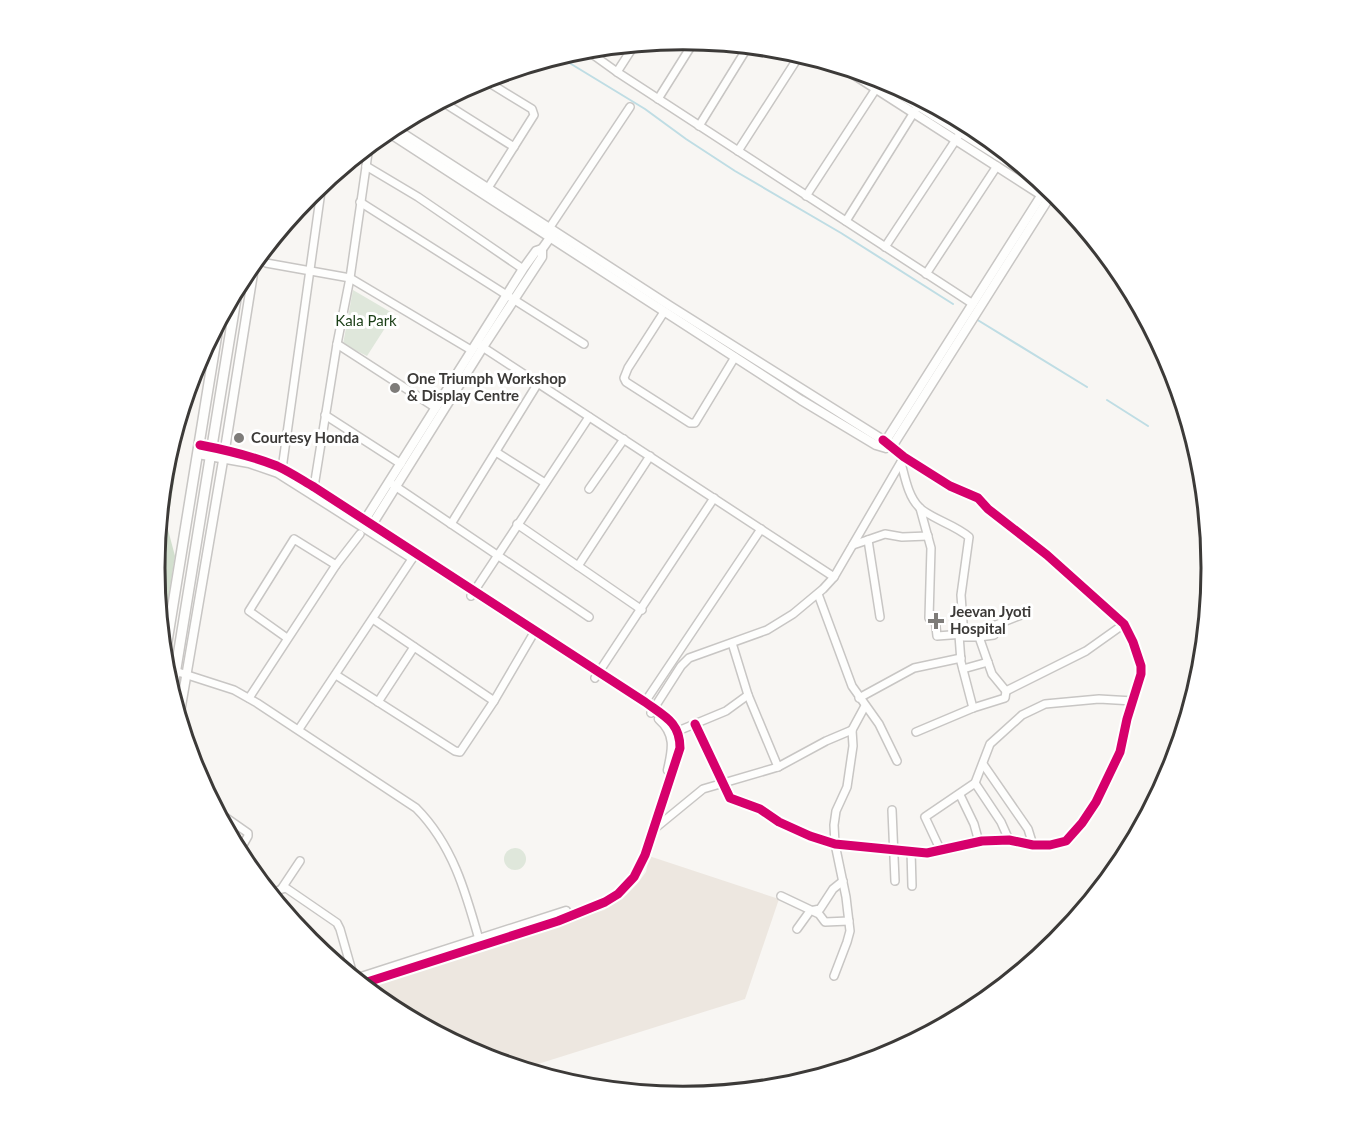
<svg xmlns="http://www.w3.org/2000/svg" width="1368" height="1136" font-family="Lato,sans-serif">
<rect width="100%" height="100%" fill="#f8f6f3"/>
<path fill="#ede7e0" d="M 649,856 L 779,899 L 745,999 L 522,1069 L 481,1057 L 390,1008 L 366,988 L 604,910 L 626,895 L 637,884 L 646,872 Z"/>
<g fill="#dfe7db">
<path d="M 353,290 L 394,314 L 367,356 L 343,344 Z"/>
<circle cx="515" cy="859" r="11"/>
</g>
<path fill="#d2dfce" d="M 189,386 L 167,526 L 175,556 L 162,639 L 155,568 L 165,464 Z"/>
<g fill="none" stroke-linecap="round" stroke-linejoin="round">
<g stroke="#bfdde4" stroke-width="2">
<path d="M 558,56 L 645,109 L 686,139 L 735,171 L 841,233 L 953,304"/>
<path d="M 976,319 L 1087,387"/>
<path d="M 1107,400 L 1148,426"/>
</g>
<defs>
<g id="minor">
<path d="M 585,49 L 617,72 L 973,304"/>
<path d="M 617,72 L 635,44"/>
<path d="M 483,79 L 532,109 L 534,115 L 488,188"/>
<path d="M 658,99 L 695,40"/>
<path d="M 441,101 L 514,147"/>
<path d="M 933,116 L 939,107"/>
<path d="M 699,126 L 749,45"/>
<path d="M 738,151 L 801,53"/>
<path d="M 997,156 L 1002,148"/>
<path d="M 366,166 L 418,197 L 523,269"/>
<path d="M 806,196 L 883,78"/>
<path d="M 360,202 L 584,344"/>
<path d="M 846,221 L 916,109"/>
<path d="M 548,230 L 630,107"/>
<path d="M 885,247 L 967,123"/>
<path d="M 266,263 L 350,278 L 471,350"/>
<path d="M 926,274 L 997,166"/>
<path d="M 664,312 L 628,368 L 624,378 L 626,382 L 690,423 L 695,423 L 735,357"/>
<path d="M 337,344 L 436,408"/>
<path d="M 481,346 L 834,577"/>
<path d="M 325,415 L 401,464"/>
<path d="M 496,452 L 545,483"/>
<path d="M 901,463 C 905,477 908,496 919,507 C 929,518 954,524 969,537 L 961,595 L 964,637 L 979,637 L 992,674 L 1006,691 L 1086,651 L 1124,624"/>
<path d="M 282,469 L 322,184"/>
<path d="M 392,484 L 589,617"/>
<path d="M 314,487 L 337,344 L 350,278 L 369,146"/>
<path d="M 589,489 L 624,439"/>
<path d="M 920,508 L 931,548 L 929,618 L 935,618 L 937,636 L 964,634"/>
<path d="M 451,524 L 538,383"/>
<path d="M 517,524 L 642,610"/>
<path d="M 868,540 L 880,617"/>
<path d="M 853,545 L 885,534 L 902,537 L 928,536"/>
<path d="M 578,566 L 650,456"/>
<path d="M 818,594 L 852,686 L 879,724 L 897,761"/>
<path d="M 471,596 L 589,417"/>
<path d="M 373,619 L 494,701"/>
<path d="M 959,635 L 961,662 L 973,708"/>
<path d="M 979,637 L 994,635 L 993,626 L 1021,615"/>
<path d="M 287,638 L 249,611 L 294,539 L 336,565"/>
<path d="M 732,643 L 748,695 L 778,767"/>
<path d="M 963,669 L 988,662"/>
<path d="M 175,671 L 234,690 L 257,703 L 416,808 C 453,845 466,893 480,943"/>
<path d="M 336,675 L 455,751 L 460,752 L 494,701 L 532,636"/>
<path d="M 595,678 L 714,498"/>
<path d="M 249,698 L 336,565 L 360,534"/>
<path d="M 859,698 L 914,668 L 961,658"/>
<path d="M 378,702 L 414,647"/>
<path d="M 645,702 L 761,529"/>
<path d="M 651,713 L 681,666 L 689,658 L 767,630 L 793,614 L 823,589 L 834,577 L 901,462"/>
<path d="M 695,724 L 730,798 L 760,809 L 779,822 L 810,836 L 835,844 L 927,853 L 982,841 L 1009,840 L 1033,845 L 1050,845 L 1066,841 L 1082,823 L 1096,802 L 1120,752 L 1127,719 L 1141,674 L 1141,666 L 1133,642 L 1124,624 L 1047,555 L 988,509 L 978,498 L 950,486 L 904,457 L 887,443"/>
<path d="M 299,729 L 412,559"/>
<path d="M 916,732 L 973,708 L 1005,698 L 1006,691"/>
<path d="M 673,733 L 726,711 L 748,695"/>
<path d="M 983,764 L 1028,829 L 1033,845"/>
<path d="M 975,783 L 1001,822 L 1009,840"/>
<path d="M 960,795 L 974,824 L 979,842"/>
<path d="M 892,810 L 895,881"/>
<path d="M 218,812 L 248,833 L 248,836 L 239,852"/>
<path d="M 653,830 L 703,789 L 778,767 L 826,741 L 852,730"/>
<path d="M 940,849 L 925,817 L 975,783 L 990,744 L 1022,715 L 1045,704 L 1099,699 L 1133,701"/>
<path d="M 911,850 L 912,886"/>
<path d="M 282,888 L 300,861"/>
<path d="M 781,896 L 819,914 L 825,922 L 849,921"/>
<path d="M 274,899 L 279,890 L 286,888 L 337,923 L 340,929 L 354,978"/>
<path d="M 797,929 L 810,911 L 820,909 L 833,889 L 843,881"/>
<path d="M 834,976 L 847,942 L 850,931 L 846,897 L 835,844 L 834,825 L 836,811 L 847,787 L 853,746 L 852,730 L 865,706"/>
</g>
<g id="tertiary">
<path d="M 839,65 L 1046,198"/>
<path d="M 864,72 L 1049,188"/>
<path d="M 393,127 L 670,306 L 883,440 L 887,439 L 1048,185"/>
<path d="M 386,131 L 801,400 L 876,445 L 886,448 L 893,445 L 1054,190"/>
<path d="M 200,445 C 226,450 252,456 277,466 C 290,472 302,480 314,487 L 645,702 C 664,716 680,722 680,748 L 645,855 L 634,877 L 618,894 L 605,902 L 558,921 L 361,984"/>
<path d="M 198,454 L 249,463 L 278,473 L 412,558"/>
<path d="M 363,523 L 523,269 L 536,251 L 542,249 L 552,235"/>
<path d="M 370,528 L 483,347 L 542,257 L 542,249"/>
<path d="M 179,718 L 225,449 L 255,261"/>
<path d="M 659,719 C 676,734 673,749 668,770"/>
<path d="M 355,979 L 566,911"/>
</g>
<g id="secondary">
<path d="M 164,660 L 219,321"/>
<path d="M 172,693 L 238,286"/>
</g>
</defs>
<use href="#minor" stroke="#c8c6c4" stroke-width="10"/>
<use href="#tertiary" stroke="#c8c6c4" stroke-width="11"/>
<use href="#secondary" stroke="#c8c6c4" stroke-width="12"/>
<use href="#minor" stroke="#fefefd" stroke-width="7"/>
<use href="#tertiary" stroke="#fefefd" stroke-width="8"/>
<use href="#secondary" stroke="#fefefd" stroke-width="9"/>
<defs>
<g id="cycleway">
<path d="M 200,445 C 226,450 252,456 277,466 C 290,472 302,480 314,487 L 645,702 C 664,716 680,722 680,748 L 645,855 L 634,877 L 618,894 L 605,902 L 558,921 L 361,984"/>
<path d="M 695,724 L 730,798 L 760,809 L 779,822 L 810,836 L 835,844 L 927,853 L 982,841 L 1009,840 L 1033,845 L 1050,845 L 1066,841 L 1082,823 L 1096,802 L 1120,752 L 1127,719 L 1141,674 L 1141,666 L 1133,642 L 1124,624 L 1047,555 L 988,509 L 978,498 L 950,486 L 904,457 L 883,440"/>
</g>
</defs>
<use href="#cycleway" stroke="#fff" stroke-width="13"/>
<use href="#cycleway" stroke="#d6006c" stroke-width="9"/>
</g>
<g fill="#7e7c79" stroke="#fff" stroke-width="2">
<circle cx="395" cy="388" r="6"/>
<circle cx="239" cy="438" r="6"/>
<path d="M933 612h6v6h6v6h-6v6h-6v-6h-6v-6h6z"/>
</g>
<g text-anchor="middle" stroke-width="6" stroke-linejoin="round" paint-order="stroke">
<g font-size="15" fill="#1a3e16" stroke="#fff">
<text x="366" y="326">Kala Park</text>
</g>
<g font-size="15" font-weight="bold" fill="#3c3a38" stroke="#fff" text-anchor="start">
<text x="407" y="384">One Triumph Workshop<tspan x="407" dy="17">&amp; Display Centre</tspan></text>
<text x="251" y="443">Courtesy Honda</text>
<text x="950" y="617">Jeevan Jyoti<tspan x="950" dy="17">Hospital</tspan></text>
</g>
</g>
<path d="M0 0H1368V1136H0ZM165 568a518 518 0 1 1 1036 0a518 518 0 1 1-1036 0Z" fill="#fff" fill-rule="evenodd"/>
<path fill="none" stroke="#3c3a38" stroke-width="3" d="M165 568a518 518 0 1 1 1036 0a518 518 0 1 1-1036 0Z"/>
</svg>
